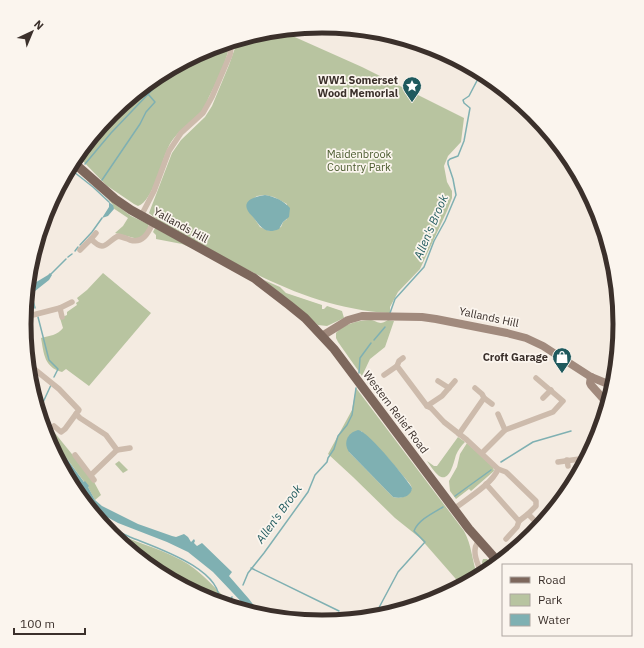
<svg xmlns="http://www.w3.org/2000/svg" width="644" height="648" font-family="'IBM Plex Sans',sans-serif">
<rect width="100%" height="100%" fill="#f4ebe1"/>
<g fill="#b8c4a0" fill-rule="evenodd">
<path d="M 279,30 L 362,67 L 464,118 L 461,142 L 448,156 L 444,166 L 447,182 L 452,191 L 452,198 L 447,211 L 420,269 L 398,292 L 390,307 L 390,313 C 319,309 260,278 199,243 C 183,234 164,226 149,213 L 172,153 L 181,140 L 205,117 L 212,106 L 229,65 L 235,48 L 236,40 L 264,32 ZM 265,195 L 274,197 L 287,204 L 287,219 L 283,222 L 281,227 L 269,231 L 260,227 L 247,207 L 248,203 L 257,196 Z"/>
<path d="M 230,42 C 227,61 219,76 211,93 C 208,98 206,105 203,110 C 192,124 176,130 168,148 C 161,162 153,201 138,206 L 134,204 L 106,185 L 77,155 C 88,141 99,125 112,113 C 146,81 186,55 230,42 Z"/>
<path d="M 108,199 L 131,216 L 148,224 L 149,227 L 146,235 L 138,239 L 115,233 L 123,226 L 128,218 L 113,208 L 113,205 Z"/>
<path d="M 155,228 L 192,248 L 182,244 L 156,239 L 156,235 L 153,232 Z"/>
<path d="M 103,273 L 151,313 L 89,386 L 66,369 L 62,372 C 44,367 44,354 41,338 C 49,336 58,335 63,328 L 60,318 L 67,315 L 67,312 L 77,305 L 76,303 L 79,301 L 77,298 L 87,290 Z"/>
<path d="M 264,280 L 280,287 L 286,293 L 322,305 L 322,309 L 324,309 L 327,306 L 342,311 L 344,318 L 327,326 L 318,325 Z"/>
<path d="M 388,320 L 394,321 L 385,347 L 370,359 L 362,376 L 338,342 L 336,338 L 336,333 C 343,324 359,320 371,320 C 378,321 379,326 388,320 Z"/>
<path d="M 609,351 L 617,352 L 616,363 L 610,357 Z"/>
<path d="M 356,388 L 464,531 C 472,545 472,562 478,577 L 462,586 L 420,538 L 395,518 L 353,477 L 328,454 L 352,410 ZM 361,431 L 388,458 L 410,484 L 412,488 C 409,496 402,499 393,497 L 349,452 Z"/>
<path d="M 42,421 L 54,432 L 93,480 L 101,495 L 95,500 L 88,487 L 56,444 L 57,443 C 49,437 44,431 42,421 Z"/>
<path d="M 458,437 L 465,442 C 461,446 458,450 456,455 C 454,461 450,483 439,476 C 434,472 430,465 427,461 L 434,466 L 437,466 Z"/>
<path d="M 467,443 L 493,467 L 494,471 L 471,491 L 469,489 L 456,499 L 450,491 L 449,481 L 457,467 L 460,454 Z"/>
<path d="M 119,461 L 128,470 L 123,473 L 115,464 Z"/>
<path d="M 105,527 C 129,541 157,547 181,560 C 200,570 215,588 229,602 L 228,605 L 214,601 L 207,591 L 206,598 L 190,590 L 186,583 L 174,577 L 169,578 L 156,572 L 111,535 Z"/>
<path d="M 483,559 L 487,559 L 494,566 L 485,573 L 482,562 Z"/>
</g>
<g fill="#7fb0b2">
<path d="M 265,195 C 275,197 283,200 290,208 L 289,217 L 283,222 L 279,229 C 265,235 261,227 253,217 C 251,215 248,212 247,209 C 243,199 258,196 265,195 Z"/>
<path d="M 109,202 L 113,205 L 114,209 L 108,216 L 102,218 L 109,207 Z"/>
<path d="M 50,273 L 52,275 L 49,280 L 30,295 L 27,295 L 28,287 L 48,275 Z"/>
<path d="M 358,430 C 368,431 405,477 412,488 C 411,497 401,499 393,497 L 349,452 C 343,443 347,433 358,430 Z"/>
<path d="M 44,431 L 52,439 L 53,438 L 57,443 L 56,444 L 84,482 L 85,481 L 89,486 L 88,487 L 95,500 L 102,506 L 138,524 L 172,536 L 176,537 L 184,534 L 188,537 L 191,542 L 194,539 L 195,541 L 194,543 L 197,546 L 202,543 L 232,572 L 229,576 L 249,599 L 262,616 L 251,612 L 213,572 L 188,552 L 167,542 L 118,523 L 107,517 L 90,504 L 57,458 L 47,438 Z"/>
</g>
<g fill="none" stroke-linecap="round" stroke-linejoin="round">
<g stroke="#7fb0b2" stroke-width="1.5">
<path d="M 85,164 L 111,133 L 153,89 L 150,82 L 164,76 L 164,72"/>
<path d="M 74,172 L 93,187 L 109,202"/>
<path d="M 102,180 L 140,124 L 146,112 L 155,102 L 148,94"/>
<path d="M 61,183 L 76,171"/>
<path d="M 80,245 L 92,232 L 102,218"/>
<path d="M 75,251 L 78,247"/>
<path d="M 68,257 L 72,254"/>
<path d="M 51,274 L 66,259"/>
<path d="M 32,297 L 35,308"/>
<path d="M 390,313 L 395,299 L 424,267 L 434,241 L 445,221 L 456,195 L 453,179 L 448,164 L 448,161 L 450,159 L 458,156 L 464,141 L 470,108 L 464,103 L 463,100 L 469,96 L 481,73"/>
<path d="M 38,317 L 49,360 L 58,369 L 54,377"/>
<path d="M 374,340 L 385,327"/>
<path d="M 359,373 L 360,358 L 371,343"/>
<path d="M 39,411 L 51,385"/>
<path d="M 501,462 L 533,442 L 571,431"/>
<path d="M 455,496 L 491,470"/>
<path d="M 98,519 C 108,526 119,532 130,537 C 154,547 224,569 219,603"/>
<path d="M 251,568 L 339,611"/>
<path d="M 243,585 L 248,573 L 264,553 L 308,492 L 315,475 L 327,462 L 328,458 L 334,449 L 338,436 L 347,425 L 352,415 L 356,388"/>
<path d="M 227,605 L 232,597"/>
<path d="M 344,613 L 358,618"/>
<path d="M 374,617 L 398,572 L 425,542 L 414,531 C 418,520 433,513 443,507"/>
</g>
<g stroke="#cdbbac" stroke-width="5.5">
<path d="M 141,216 L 154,191 L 169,151 L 181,133 L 203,113 L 212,97 L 230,55 L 232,41"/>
<path d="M 44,218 L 49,215"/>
<path d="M 91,239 L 96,233"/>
<path d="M 80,250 L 91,239 C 105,253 105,243 118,236 C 122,237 126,238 130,240 C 143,244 148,233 153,223"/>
<path d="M 60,308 L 62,317"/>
<path d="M 25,317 L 60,308 L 72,302"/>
<path d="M 403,358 L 399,361 L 397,366 L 427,406 L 431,408 L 444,422 L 467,440 L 498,469 L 506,472 L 536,501 L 536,506 L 528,514"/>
<path d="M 28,364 L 59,389 L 79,410 L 76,414 L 80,418 L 106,435 L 117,450 L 91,475"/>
<path d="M 384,375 L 397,366"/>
<path d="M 438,381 L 449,388"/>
<path d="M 484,398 L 492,404"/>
<path d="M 543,398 L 551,390"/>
<path d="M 427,406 L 442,396 L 455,381"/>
<path d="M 54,426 L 61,432 L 65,429 L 76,414"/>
<path d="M 505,430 L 553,412 L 563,401 L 536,378"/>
<path d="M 459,434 L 484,398 L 482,394 L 475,388"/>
<path d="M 117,450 L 130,448"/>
<path d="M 482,453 L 505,430 L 498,414"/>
<path d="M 75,455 L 94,480"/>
<path d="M 567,460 L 568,466"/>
<path d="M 558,462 L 587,458"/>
<path d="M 486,484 L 517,519 L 519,521 L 528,514 L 540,526"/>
<path d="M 454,509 C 467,499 493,483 498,469"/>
<path d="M 506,539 L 517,527 L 519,521"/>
<path d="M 479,541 C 470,550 478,564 482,575"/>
</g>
<g stroke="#a18a7d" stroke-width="8">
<path d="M 322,336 L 348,320 L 362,316 L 422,317 L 436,319 L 507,333 L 526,338 L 543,346 L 591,377 L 613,386"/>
<path d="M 591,377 L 590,383 L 591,385 L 608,404"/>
</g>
<path stroke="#7d675c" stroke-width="9" d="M 73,162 L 115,199 L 131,210 L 254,278 L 289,305 L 305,318 L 334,349 L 469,529 L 493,556 L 494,560 L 497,564"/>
</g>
<defs>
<symbol id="sight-pin" viewBox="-11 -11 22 30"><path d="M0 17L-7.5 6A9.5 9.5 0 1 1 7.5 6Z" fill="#1f5a5e" stroke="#fbf5ee"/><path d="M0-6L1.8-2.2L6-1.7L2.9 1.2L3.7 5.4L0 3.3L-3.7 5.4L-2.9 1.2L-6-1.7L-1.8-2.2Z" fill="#fff"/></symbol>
<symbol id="shop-pin" viewBox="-11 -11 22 30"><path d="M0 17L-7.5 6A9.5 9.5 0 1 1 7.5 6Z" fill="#1f5a5e" stroke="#fbf5ee"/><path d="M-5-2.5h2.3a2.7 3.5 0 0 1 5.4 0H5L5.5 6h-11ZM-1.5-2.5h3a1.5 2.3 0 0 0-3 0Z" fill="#fff"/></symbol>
</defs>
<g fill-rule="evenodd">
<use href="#sight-pin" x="401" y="75" width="22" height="30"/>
<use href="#shop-pin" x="551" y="346" width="22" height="30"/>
</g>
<g text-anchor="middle" stroke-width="3.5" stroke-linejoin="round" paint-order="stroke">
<g font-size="11" font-weight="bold" fill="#3b302b" stroke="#fbf5ee" text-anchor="end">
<text x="398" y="84">WW1 Somerset<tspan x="398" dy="13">Wood Memorial</tspan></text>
<text x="548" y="361">Croft Garage</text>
</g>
<g font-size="11" fill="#4a5a2e" stroke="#fbf5ee">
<text x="359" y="158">Maidenbrook<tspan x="359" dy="13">Country Park</tspan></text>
</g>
<g font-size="11" fill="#3b302b" stroke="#fbf5ee">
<text transform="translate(181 225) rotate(29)" y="4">Yallands Hill</text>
<text transform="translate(489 317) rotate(12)" y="4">Yallands Hill</text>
<text transform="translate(396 412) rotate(53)" y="4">Western Relief Road</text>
</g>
<g font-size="12" font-style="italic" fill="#1f5a5e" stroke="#fbf5ee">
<text transform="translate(431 227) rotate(-67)" y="4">Allen's Brook</text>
<text transform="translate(279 514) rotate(-54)" y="4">Allen's Brook</text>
</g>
</g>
<path d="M0 0H644V648H0ZM31 324a291 291 0 1 1 582 0a291 291 0 1 1-582 0Z" fill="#fbf5ee" fill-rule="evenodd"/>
<path fill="none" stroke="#3b302b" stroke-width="5" d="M31 324a291 291 0 1 1 582 0a291 291 0 1 1-582 0Z"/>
<rect x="502" y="564" width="130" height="72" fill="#fbf5ee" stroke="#aea6a0"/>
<rect x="510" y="577" width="20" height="6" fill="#7d675c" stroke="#aea6a0"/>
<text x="538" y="584" font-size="12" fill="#3b302b">Road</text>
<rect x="510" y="594" width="20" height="12" fill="#b8c4a0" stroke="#aea6a0"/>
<text x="538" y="604" font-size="12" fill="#3b302b">Park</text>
<rect x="510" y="614" width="20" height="12" fill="#7fb0b2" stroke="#aea6a0"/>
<text x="538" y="624" font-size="12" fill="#3b302b">Water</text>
<g transform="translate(32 32) rotate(44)" stroke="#fbf5ee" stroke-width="3" paint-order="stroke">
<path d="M0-3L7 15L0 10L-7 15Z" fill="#3b302b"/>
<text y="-6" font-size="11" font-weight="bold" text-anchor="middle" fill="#3b302b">N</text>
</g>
<path d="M14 628v6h71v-6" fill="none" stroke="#3b302b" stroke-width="2"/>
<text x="20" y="628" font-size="12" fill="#3b302b" stroke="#fbf5ee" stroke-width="3" paint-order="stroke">100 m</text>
</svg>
